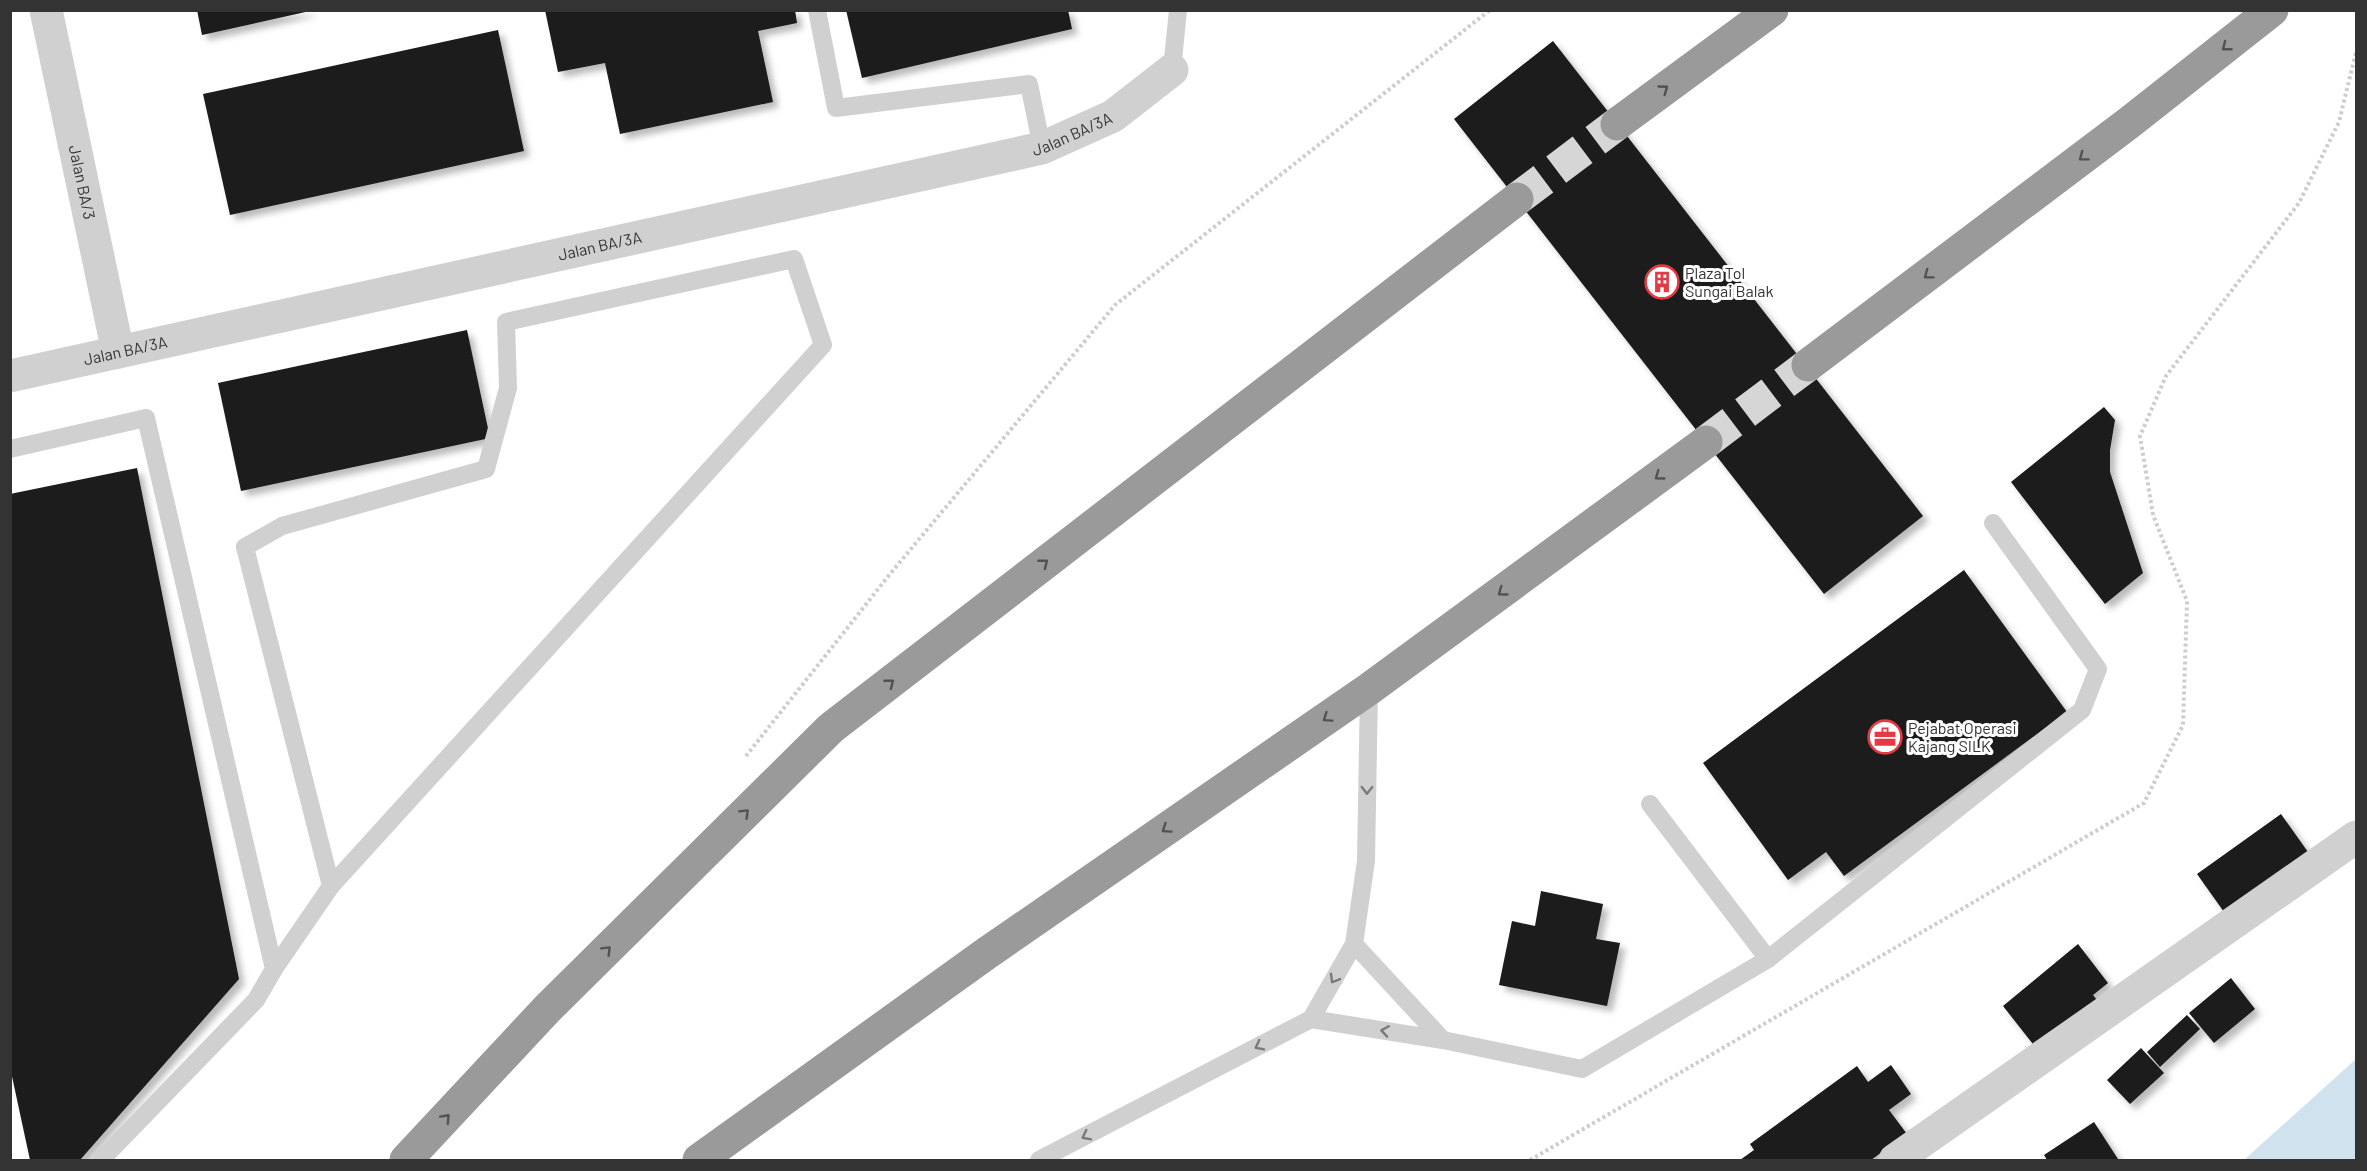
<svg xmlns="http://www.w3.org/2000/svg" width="2367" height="1171" font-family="Barlow,sans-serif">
<defs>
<filter id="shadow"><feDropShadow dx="5.5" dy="5.5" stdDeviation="3" flood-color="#0004"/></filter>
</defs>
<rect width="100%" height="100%" fill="#fff"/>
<path fill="#cfe2ee" d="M 2356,1059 L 2356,1160 L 2244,1160 Z"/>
<g fill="#1a1a1a" filter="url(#shadow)">
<path d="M 197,10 L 310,10 L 310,11 L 202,35 Z"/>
<path d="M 545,10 L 795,10 L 797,23 L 758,31 L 773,102 L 620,134 L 605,63 L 558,72 Z"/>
<path d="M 846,10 L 1068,10 L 1072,29 L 862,78 Z"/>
<path d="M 498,30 L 524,151 L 230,215 L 203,94 Z"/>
<path d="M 1553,41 L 1923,516 L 1824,594 L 1454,119 Z"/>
<path d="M 467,330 L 490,438 L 241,491 L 218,383 Z"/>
<path d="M 2104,407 L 2115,420 L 2110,450 L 2110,472 L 2143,573 L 2105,604 L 2011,482 Z"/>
<path d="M 137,468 L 239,979 L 80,1160 L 30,1160 L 10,1067 L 10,494 Z"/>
<path d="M 1964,570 L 2067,712 L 1844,876 L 1826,852 L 1788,880 L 1703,763 Z"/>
<path d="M 2281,814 L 2308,852 L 2224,912 L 2197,874 Z"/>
<path d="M 1541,891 L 1603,904 L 1596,939 L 1620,943 L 1607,1006 L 1499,985 L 1512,921 L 1535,926 Z"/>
<path d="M 2078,944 L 2108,983 L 2093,995 L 2104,1009 L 2044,1058 L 2003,1006 Z"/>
<path d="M 2231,978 L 2255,1009 L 2214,1043 L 2189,1013 Z"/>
<path d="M 2187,1015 L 2200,1029 L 2160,1067 L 2147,1052 Z"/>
<path d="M 2141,1048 L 2164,1073 L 2130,1104 L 2107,1080 Z"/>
<path d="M 1891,1065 L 1911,1094 L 1889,1110 L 1907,1134 L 1871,1160 L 1740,1160 L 1754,1150 L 1750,1144 L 1857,1066 L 1868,1082 Z"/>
<path d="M 2094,1122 L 2118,1159 L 2047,1160 L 2044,1155 Z"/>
</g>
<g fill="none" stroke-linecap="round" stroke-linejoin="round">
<g stroke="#d6d6d6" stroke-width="33" stroke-dasharray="33 16" stroke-linecap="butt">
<path d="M 1517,199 L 1617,124"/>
<path d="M 1706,442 L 1808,365"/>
</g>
<g stroke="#cdcdcd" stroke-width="4" stroke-dasharray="3 3" stroke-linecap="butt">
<path d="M 746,756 L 890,574 L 1115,305 L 1490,10"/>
<path d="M 1530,1160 L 2144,803 L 2183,725 L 2187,601 L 2153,515 L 2140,436 L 2166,376 L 2299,203 L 2339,122 L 2356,52"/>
</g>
<g stroke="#d0d0d0" stroke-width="18">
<path d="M 817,10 L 836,108 L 1029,84 L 1042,148"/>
<path d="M 1172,70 L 1178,10"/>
<path d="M 10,449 L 146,418 L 274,969 L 256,1000 L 101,1160"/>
<path d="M 1650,804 L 1768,959"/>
<path d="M 1354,944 L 1443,1040"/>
<path d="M 274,969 L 331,886 L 823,345 L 794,259 L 506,322 L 508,388 L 486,469 L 282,526 L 245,547 L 331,886"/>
<path d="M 1311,1019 L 1443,1040 L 1582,1069 L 1768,959 L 2082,710 L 2098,669 L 1993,523"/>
<path d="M 1039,1160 L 1311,1019 L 1354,944 L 1366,861 L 1369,689"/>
</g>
<g stroke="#d0d0d0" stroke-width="33">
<path id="s1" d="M 46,10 L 118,352"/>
<path id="s2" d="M 10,376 L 1042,148 L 1113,116 L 1172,70"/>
<path d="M 1895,1160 L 2356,837"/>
</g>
<g stroke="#9a9a9a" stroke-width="33">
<path d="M 1617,124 L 1772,10"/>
<path d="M 1808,365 L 2130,122 L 2272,10"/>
<path d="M 406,1160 L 547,1009 L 831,728 L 1517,199"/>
<path d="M 699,1160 L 987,953 L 1369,689 L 1706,442"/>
</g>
</g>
<defs><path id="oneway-chevron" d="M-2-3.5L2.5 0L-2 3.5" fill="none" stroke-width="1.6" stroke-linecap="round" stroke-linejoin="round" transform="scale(1.5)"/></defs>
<g stroke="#525252">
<use href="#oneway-chevron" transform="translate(2226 47) rotate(142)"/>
<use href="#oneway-chevron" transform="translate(1664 89) rotate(-36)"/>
<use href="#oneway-chevron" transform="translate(2083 157) rotate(143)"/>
<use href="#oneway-chevron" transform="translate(1928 275) rotate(143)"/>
<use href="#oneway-chevron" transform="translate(1659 476) rotate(144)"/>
<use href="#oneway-chevron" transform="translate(1044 563) rotate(-38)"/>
<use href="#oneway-chevron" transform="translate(1502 592) rotate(144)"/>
<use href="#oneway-chevron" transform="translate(890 683) rotate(-38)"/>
<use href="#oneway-chevron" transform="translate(1327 718) rotate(145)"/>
<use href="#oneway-chevron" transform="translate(745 813) rotate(-45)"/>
<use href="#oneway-chevron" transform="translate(1166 829) rotate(145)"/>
<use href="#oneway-chevron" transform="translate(607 950) rotate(-45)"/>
<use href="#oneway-chevron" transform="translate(446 1118) rotate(-47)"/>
</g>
<g stroke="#7a7a7a">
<use href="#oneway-chevron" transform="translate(1367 790) rotate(91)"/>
<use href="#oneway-chevron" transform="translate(1334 979) rotate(120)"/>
<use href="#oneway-chevron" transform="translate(1385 1031) rotate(-171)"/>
<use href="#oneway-chevron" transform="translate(1259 1046) rotate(153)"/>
<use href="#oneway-chevron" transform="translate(1086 1136) rotate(153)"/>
</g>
<defs>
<symbol id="building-ring" viewBox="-11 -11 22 22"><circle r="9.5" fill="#fff" stroke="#e63946" stroke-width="1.5"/><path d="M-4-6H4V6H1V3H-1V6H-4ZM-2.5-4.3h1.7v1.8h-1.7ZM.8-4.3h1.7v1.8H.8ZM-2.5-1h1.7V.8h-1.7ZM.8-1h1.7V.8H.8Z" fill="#e63946"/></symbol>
<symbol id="office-ring" viewBox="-11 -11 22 22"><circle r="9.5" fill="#fff" stroke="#e63946" stroke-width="1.5"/><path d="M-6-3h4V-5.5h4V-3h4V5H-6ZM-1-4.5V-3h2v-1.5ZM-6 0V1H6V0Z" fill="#e63946"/></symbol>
</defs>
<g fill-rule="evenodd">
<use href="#building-ring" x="1643" y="263" width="38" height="38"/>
<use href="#office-ring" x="1866" y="718" width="38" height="38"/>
</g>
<g text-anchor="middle" stroke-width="6" stroke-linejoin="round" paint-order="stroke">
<g font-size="16" fill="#333" stroke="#fff">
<text dy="6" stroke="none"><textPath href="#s2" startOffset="1090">Jalan BA/3A</textPath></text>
<text dy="6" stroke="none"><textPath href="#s1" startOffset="176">Jalan BA/3</textPath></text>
<text dy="6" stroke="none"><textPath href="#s2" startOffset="604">Jalan BA/3A</textPath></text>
<text dy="6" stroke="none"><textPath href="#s2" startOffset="118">Jalan BA/3A</textPath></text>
</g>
<g font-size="16" fill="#333" stroke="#fff" text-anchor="start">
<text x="1685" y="279">Plaza Tol<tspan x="1685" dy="18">Sungai Balak</tspan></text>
<text x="1908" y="734">Pejabat Operasi<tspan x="1908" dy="18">Kajang SILK</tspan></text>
</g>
</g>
<rect width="2367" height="1171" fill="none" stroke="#333333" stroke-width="24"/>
</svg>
